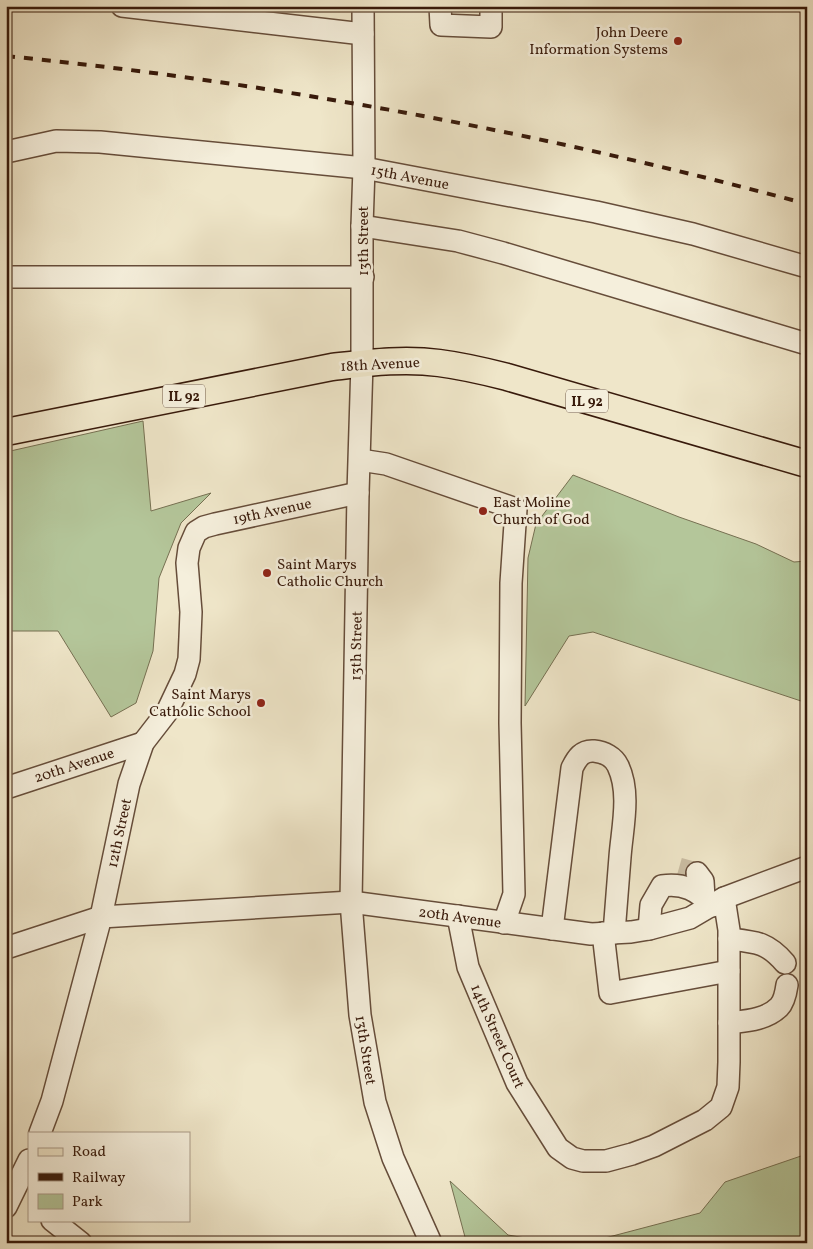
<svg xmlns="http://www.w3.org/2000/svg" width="813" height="1249" font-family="Vollkorn,serif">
<rect width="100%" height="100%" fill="#efe6c9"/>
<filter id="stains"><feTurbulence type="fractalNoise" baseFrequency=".004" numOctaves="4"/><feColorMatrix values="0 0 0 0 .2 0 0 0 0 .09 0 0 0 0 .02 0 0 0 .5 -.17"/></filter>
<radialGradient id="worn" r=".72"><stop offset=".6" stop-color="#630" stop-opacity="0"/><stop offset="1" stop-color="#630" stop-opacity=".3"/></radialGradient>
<g fill="#b4c69a" stroke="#767052">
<path d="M 143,421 L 151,511 L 211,493 L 181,523 L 159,578 L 153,651 L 136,703 L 111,717 L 58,631 L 6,631 L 6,452 Z"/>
<path d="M 573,475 L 679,517 L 756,544 L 794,562 L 807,561 L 807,703 L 593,632 L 569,636 L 525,706 L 528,558 L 536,524 Z"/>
<path d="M 807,1150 L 807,1243 L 586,1243 L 700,1213 L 725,1182 L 801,1156 Z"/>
<path d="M 450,1181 L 508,1235 L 555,1243 L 468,1243 L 465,1237 Z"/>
</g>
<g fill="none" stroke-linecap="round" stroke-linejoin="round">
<path stroke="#cabda3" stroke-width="21" stroke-dasharray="21 11" stroke-linecap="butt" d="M 679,868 L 697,873"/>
<defs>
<g id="minor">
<path d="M 122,6 L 363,34"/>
<path d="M 363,6 L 364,168 L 362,226 L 362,363 L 358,493 L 351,902 L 360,1015 L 375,1102 L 393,1158 L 431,1243"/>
<path d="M 440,6 L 441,25 L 491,27 L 491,6"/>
<path d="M 6,152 L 56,141 L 100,142 L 364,168 L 596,212 L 693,234 L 807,267"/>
<path d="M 362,226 L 458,241 L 503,253 L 807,344"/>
<path d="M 6,277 L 363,277"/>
<path d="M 360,460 L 386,464 L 516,509 L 511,583 L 510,723 L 514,894 L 504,923"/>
<path d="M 6,788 L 143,743"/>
<path d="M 697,873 L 703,881 L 704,898"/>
<path d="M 458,916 L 468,967 L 517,1083 L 558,1148 L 572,1158 L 583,1161 L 606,1161 L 632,1154 L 654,1146 L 705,1120 L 721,1107 L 728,1087 L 729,1062 L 729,930 L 724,898"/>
<path d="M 552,929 L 572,768 C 577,758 582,750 594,751 C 604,752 614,757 618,766 C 631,793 622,829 620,857 C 618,882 616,908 614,933"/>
<path d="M 649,929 L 651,905 L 662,886 C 684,883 697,890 712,906"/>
<path d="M 603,933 L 610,993 L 729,971"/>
<path d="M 729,939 C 756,942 767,942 785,963"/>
<path d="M 6,948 L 101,917 L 351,902 L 591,934 L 631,932 L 649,929 L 690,918 L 724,898 L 807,867"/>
<path d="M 729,1023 C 745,1021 766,1020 779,1007 C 784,1002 786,992 787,985"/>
<path d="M 40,1133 L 52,1101 L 101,917 L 129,784 L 143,743 L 167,712 L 185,674 L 189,659 L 190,637 L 191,612 L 187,563 L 189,548 L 196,532 L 204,527 L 215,524 L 358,493"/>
<path d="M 6,1207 L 29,1160"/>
<path d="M 52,1220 L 81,1243"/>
</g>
<path id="major" d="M 6,432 L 332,367 C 367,363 403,358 439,363 C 462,366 484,371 507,377 L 807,464"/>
</defs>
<use href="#minor" stroke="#664d3a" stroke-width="24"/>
<use href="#major" stroke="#381a0b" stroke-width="29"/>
<use href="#minor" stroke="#f5efdc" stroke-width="21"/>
<use href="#major" stroke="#efe6c9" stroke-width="26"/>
<path stroke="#381a0b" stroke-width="4" stroke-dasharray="9 9" stroke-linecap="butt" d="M 6,56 C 277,83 544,133 807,204"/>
</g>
<g fill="#8f2418" stroke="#f5efdc" stroke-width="2">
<circle cx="678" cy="41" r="5"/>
<circle cx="483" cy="511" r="5"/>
<circle cx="267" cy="573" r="5"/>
<circle cx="261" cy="703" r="5"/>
</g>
<g text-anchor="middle" stroke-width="5" stroke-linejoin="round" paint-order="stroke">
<g fill="#f5efdc" stroke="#715a4a" stroke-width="1">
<rect x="163" y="384.5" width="42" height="23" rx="4"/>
<rect x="566" y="389.5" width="42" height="23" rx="4"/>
</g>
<g font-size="14" font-weight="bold" fill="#381a0b">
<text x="184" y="401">IL 92</text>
<text x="587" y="406">IL 92</text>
</g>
<g font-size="15" fill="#381a0b" stroke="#f5efdc" text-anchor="end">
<text x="668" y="37">John Deere<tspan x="668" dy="17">Information Systems</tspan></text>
<text x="493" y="507" text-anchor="start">East Moline<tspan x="493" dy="17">Church of God</tspan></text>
<text x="277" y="569" text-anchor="start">Saint Marys<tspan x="277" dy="17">Catholic Church</tspan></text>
<text x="251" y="699">Saint Marys<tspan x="251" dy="17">Catholic School</tspan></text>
</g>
<g font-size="15" fill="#381a0b" stroke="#f5efdc">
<text transform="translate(410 177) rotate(11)" y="5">15th Avenue</text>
<text transform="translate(363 241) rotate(-90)" y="5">13th Street</text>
<text transform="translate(380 364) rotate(-3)" y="5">18th Avenue</text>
<text transform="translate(272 511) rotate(-12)" y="5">19th Avenue</text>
<text transform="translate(356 646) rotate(-89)" y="5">13th Street</text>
<text transform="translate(74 765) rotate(-18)" y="5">20th Avenue</text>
<text transform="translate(119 833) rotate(-78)" y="5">12th Street</text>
<text transform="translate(460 917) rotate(8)" y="5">20th Avenue</text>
<text transform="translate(498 1036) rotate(66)" y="5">14th Street Court</text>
<text transform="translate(366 1050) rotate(81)" y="5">13th Street</text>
</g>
</g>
<rect width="813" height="1249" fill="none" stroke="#efe6c9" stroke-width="25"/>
<rect x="8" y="8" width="798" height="1234" fill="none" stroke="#381a0b" stroke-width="2.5"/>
<rect x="12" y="12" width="788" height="1224" fill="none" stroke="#381a0b"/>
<rect x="28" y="1132" width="162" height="90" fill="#f5efdc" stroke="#a99a88"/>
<rect x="38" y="1148" width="25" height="8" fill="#efe6c9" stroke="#a99a88"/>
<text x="72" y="1156" font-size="15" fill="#381a0b">Road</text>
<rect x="38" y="1173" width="25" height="8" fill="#381a0b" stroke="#a99a88"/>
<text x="72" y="1182" font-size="15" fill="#381a0b">Railway</text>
<rect x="38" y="1194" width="25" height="15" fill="#b4c69a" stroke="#a99a88"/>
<text x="72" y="1206" font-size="15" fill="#381a0b">Park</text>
<rect width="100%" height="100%" filter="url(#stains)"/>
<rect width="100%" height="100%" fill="url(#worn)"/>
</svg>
